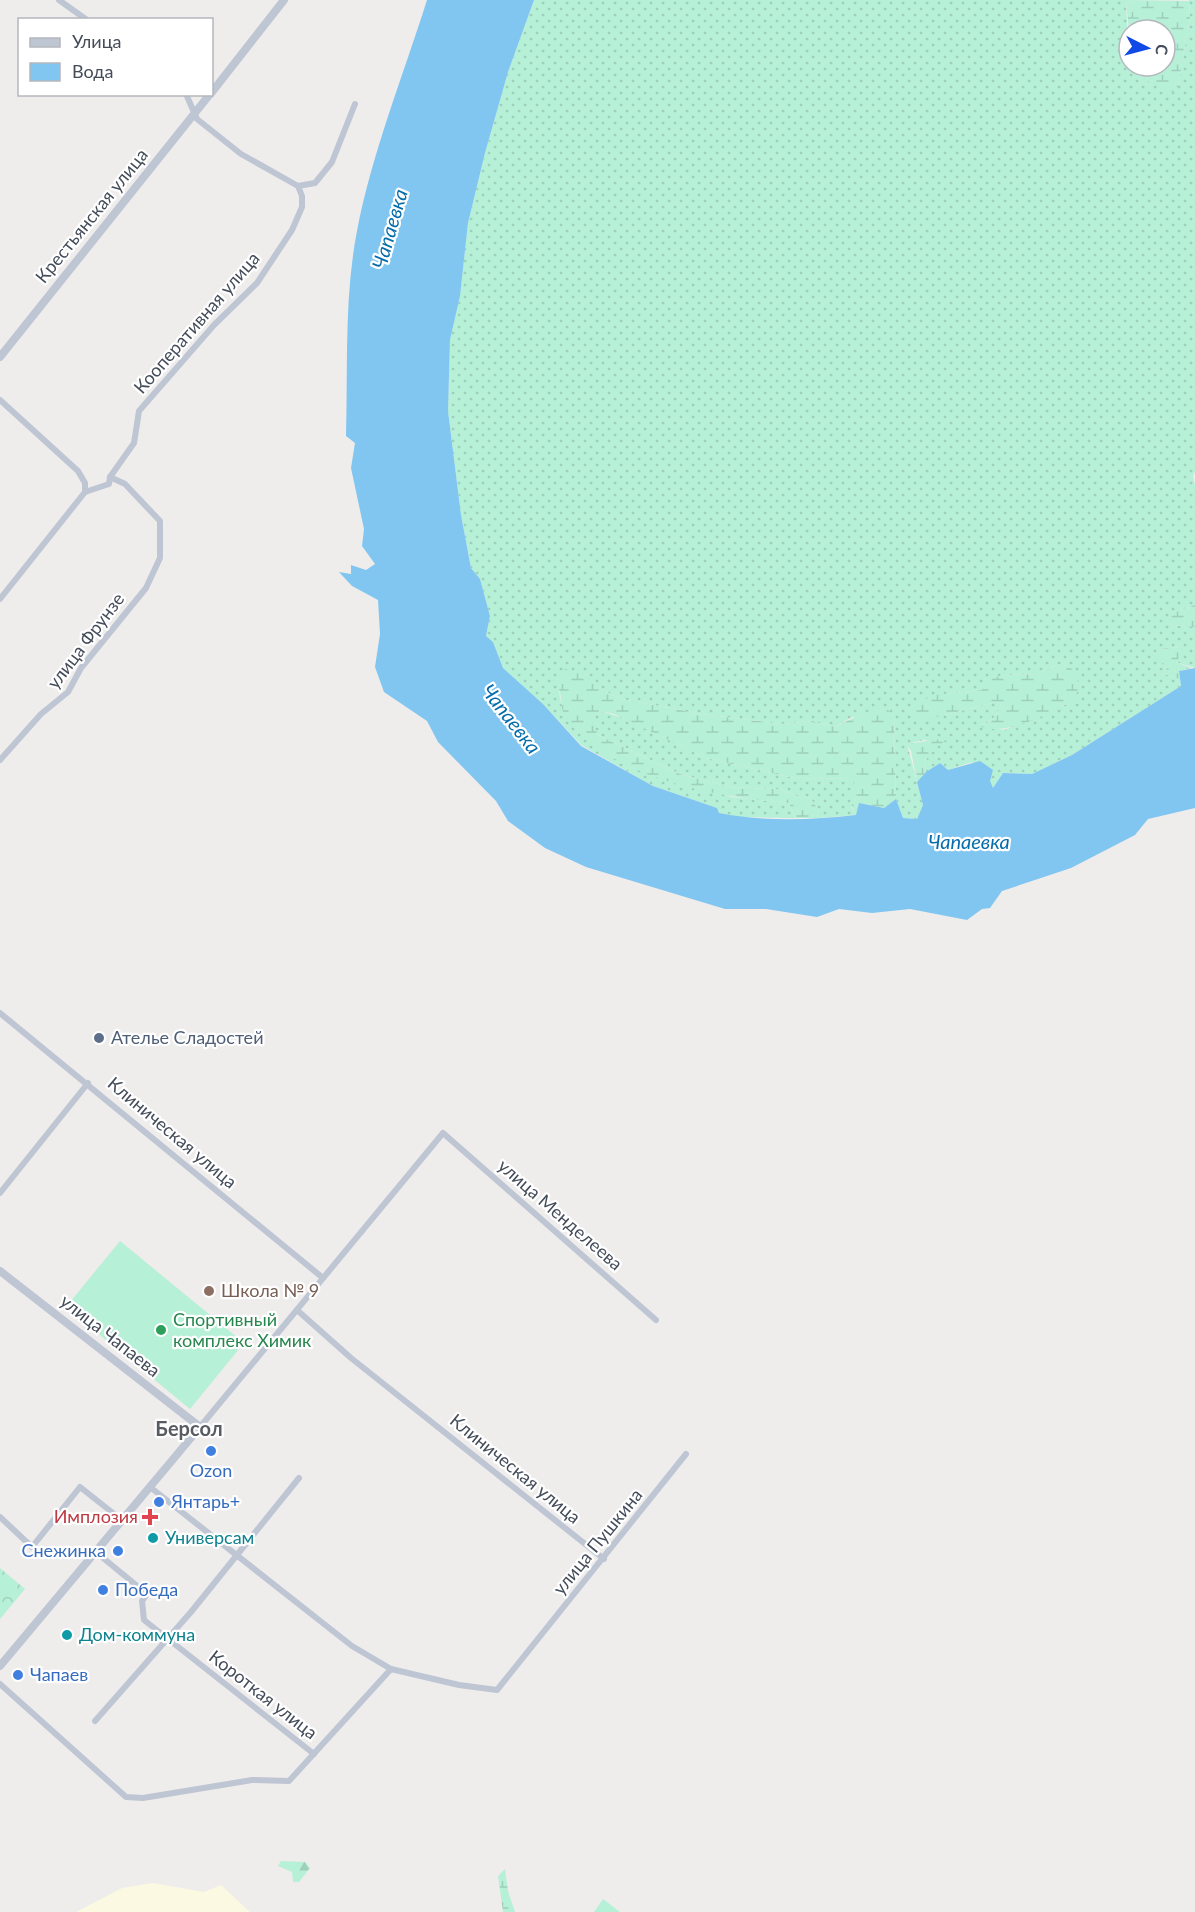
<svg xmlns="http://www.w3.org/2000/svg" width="1195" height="1912" font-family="Lato,sans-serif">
<defs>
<pattern id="grass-dots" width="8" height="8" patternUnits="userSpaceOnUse" patternTransform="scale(1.5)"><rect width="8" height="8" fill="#b6f0d7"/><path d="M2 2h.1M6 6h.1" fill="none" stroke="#9ecfbb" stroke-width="1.8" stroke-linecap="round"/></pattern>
<pattern id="forest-firs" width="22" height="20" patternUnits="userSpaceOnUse" patternTransform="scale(1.5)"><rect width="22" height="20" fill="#b6f0d7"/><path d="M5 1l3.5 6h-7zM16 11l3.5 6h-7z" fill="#9ecfbb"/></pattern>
<pattern id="wetland-marsh" width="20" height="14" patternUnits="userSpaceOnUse" patternTransform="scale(1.5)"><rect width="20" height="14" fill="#b6f0d7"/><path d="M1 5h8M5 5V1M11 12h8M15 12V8" fill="none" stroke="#9ecfbb"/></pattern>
<pattern id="park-crowns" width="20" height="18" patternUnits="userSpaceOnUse" patternTransform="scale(1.5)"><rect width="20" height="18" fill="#b6f0d7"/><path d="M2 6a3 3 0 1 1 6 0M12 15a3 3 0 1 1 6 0" fill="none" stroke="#9ecfbb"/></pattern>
</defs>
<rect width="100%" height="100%" fill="#efecec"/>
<path fill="#fcf9e2" d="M 153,1883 L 204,1892 L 221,1885 L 250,1912 L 76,1912 L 122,1888 Z"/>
<g fill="url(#grass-dots)" fill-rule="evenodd">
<path d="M 534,0 L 1126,0 L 1129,66 L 1140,66 L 1148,81 L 1178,86 L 1190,18 L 1189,0 L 1195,0 L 1195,472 L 1193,475 L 1195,485 L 1195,605 L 1178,611 L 1172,625 L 1195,627 L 1195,668 L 1176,662 L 1180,647 L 1159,649 L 1167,668 L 1164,674 L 1180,679 L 1181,686 L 1072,755 L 1032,774 L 1003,773 L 993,788 L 972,762 L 948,770 L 940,763 L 926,772 L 924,767 L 931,746 L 941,744 L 924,740 L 907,744 L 923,805 L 917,819 L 903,818 L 896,799 L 894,716 L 852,717 L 835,727 L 812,721 L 781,724 L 702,714 L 627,700 L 612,695 L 595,684 L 558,685 L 561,703 L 575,729 L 731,797 L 789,803 L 795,818 L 739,817 L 719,813 L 717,808 L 653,786 L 581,745 L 543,704 L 503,668 L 493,642 L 486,636 L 490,616 L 480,579 L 471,568 L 461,515 L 448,411 L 450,340 L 460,295 L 468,223 L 485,153 L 508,72 ZM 1059,664 L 1067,704 L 1004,730 L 981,726 C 991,721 998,716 1001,704 L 996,702 L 945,715 L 953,693 L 982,690 L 1003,675 L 1038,674 Z"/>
<path d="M 601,711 L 626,719 L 706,758 L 798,779 L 856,778 L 851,807 L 857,815 L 818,818 L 817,808 L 811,799 L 776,789 L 730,787 L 680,774 L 598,735 L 590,720 Z"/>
</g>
<path fill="url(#forest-firs)" d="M 281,1861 L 305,1862 L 310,1868 L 299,1882 L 293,1882 L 292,1872 L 278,1866 Z"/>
<g fill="url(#wetland-marsh)">
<path d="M 1126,0 L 1189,1 L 1190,18 L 1178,86 L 1171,94 L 1148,81 L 1140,66 L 1165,66 L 1165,30 L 1129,31 Z"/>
<path d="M 1195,605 L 1195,627 L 1172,625 L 1168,620 L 1178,611 Z"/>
<path d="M 1180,647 L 1182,653 L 1176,662 L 1191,668 L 1179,671 L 1180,679 L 1164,674 L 1167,668 L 1152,655 L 1159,649 Z"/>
<path d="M 1059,664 C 1079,667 1080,680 1076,698 C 1053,712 1005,738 980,726 C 991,722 998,716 1001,704 L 996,702 L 925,720 L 915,717 L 913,711 L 921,702 L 933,695 L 982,690 L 993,678 L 1003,675 L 1038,674 Z"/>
<path d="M 565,669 L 578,672 L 612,695 L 627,700 L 702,714 L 781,724 L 812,721 L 835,727 L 871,709 L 887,709 L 894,716 L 896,799 L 884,808 L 859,803 L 857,815 C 846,802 851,793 856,778 L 798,779 L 706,758 L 614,714 L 601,711 L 591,720 L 598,735 L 680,774 L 730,787 L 776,789 L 811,799 L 817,808 L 818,818 L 795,818 L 789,803 C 721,798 628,781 578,732 C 573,727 567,721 564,714 C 559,702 564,689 552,681 Z"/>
<path d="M 948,738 L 941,744 L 931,747 L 924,767 L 926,772 L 917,782 L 911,751 L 906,744 Z"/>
<path d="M 505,1869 L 508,1891 L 515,1912 L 503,1912 L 498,1876 Z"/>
</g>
<path fill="url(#park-crowns)" d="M 0,1568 L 25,1589 L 0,1619 Z"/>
<g fill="#b6f0d7">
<path d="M 120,1241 L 244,1343 L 190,1409 L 66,1307 Z"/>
<path d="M 603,1899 L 620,1912 L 594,1912 Z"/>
</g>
<path fill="#81c6f0" d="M 427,0 L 534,0 L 508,72 L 485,153 L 468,223 L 460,296 L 450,340 L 448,411 L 461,515 L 471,568 L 480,579 L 490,616 L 486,636 L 493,642 L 503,668 L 543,704 L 581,746 L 653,786 L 717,808 L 719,813 C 763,822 813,820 856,815 L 859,803 L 884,808 L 896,799 L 903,818 L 917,819 L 923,805 L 917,782 L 926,772 L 940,763 L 948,770 L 980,761 L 993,770 L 990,781 L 993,788 L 1003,773 L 1032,774 L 1072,755 L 1181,686 L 1179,671 L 1195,668 L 1195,808 L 1148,819 L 1135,835 L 1071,868 L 1002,891 L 990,908 L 982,909 L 967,920 L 910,909 L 872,913 L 839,909 L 817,917 L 766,909 L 725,909 L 586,867 L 545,848 L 508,821 L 496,801 L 438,742 L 427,721 L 384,692 L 375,667 L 380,634 L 378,600 L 352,586 L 339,572 L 351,574 L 351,565 L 366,570 L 375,564 L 362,546 L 364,529 L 351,468 L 355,443 L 346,436 C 348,368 344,297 357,231 C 372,153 403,76 427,0 Z"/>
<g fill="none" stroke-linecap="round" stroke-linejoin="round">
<g stroke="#bec5d3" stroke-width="6">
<path d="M 59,0 L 87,20"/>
<path d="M 186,94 L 197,119 L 241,154 L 298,186"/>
<path d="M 0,400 L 78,471 L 85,483 L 85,492 L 109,484 L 110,477 L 125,484 L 160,521 L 160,558 L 146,588 L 81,668 L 68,692 L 41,714 L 0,760"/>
<path d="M 110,477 L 134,443 L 139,411 L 214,325 L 257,283 L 292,230 L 302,207 L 302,196 L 298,186 L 315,183 L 332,162 L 355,104"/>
<path d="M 0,599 L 85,492"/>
<path d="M 0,1013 L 323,1278"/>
<path d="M 0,1193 L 88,1083"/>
<path d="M 297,1310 L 351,1358 L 604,1559"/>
<path d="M 200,1427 L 443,1133 L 656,1320"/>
<path d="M 150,1487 L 352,1646 L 391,1669"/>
<path d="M 0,1517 L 32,1547 L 80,1487 L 123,1521"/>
<path d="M 97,1553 L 147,1594 L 142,1601 L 144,1620 L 314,1754"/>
<path d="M 0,1684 L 126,1797 L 143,1798 L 252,1780 L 289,1781 L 391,1669 L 459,1685 L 497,1690 L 686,1454"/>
<path d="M 95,1721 L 191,1612 L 299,1478"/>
</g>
<g stroke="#bec5d3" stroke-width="8">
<path d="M 212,92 L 284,0"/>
<path d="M 0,357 L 210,94"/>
<path d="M 0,1271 L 200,1427 L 0,1666"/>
</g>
</g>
<circle fill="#5c6f8a" stroke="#fff" stroke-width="2" cx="99" cy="1038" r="6"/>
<circle fill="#8d6e63" stroke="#fff" stroke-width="2" cx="209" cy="1291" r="6"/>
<circle fill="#2e9e5b" stroke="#fff" stroke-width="2" cx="161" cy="1330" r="6"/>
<g fill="#3f7fe0" stroke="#fff" stroke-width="2">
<circle cx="211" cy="1451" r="6"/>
<circle cx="159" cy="1502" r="6"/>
<circle cx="118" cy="1551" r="6"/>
<circle cx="103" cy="1590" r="6"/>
<circle cx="18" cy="1675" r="6"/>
</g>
<path fill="#e0444e" stroke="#fff" stroke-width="2" d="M147 1508h6v6h6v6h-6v6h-6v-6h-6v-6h6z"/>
<g fill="#0f9aa8" stroke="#fff" stroke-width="2">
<circle cx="153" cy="1538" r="6"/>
<circle cx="67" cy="1635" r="6"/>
</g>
<g text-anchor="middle" stroke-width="4.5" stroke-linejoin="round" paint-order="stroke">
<g font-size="18" fill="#444c5a" stroke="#fff">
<text transform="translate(92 216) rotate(-51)" y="6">Крестьянская улица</text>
<text transform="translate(197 323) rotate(-49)" y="6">Кооперативная улица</text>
<text transform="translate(86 641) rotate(-53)" y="6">улица Фрунзе</text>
<text transform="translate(172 1133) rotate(40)" y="6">Клиническая улица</text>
<text transform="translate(560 1215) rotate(41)" y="6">улица Менделеева</text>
<text transform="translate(110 1336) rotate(38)" y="6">улица Чапаева</text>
<text transform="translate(515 1469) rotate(39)" y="6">Клиническая улица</text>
<text transform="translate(598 1542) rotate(-51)" y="6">улица Пушкина</text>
<text transform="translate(263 1695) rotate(38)" y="6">Короткая улица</text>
</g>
<g font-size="18" fill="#4e5e75" stroke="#fff" text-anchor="start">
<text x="111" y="1044">Ателье Сладостей</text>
</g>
<g font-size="18" fill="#785e54" stroke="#fff" text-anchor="start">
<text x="221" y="1297">Школа № 9</text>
</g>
<g font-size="18" fill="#27864d" stroke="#fff" text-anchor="start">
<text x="173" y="1326">Спортивный<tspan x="173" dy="21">комплекс Химик</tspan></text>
</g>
<g font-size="18" fill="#366cbe" stroke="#fff" text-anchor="start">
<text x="211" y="1477" text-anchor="middle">Ozon</text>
<text x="171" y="1508">Янтарь+</text>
<text x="106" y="1557" text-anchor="end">Снежинка</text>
<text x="115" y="1596">Победа</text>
<text x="30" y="1681">Чапаев</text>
</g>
<g font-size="18" fill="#be3a42" stroke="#fff" text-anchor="end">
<text x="138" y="1523">Имплозия</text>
</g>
<g font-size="18" fill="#0d838f" stroke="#fff" text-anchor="start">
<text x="165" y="1544">Универсам</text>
<text x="79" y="1641">Дом-коммуна</text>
</g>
<g font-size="20" font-style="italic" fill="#056dac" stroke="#fff">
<text transform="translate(390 229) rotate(-74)" y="7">Чапаевка</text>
<text transform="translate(511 719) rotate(52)" y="7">Чапаевка</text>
<text x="969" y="849">Чапаевка</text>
</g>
<g font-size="20" font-weight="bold" fill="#585b61" stroke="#fff">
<text x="189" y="1436">Берсол</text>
</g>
</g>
<rect x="18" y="18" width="195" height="78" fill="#ffffff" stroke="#b4b7bd" stroke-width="1.5"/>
<rect x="30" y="38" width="30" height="9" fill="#bec5d3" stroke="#b4b7bd" stroke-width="1.5"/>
<text x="72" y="48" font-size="18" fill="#444c5a">Улица</text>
<rect x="30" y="63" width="30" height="18" fill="#81c6f0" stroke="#b4b7bd" stroke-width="1.5"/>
<text x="72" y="78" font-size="18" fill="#444c5a">Вода</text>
<g transform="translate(1147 48) rotate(96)"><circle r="28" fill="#ffffff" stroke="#b4b7bd" stroke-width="1.5"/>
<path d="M0-4.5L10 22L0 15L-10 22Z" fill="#1049e5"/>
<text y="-9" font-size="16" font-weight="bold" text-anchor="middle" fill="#444c5a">С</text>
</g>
</svg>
